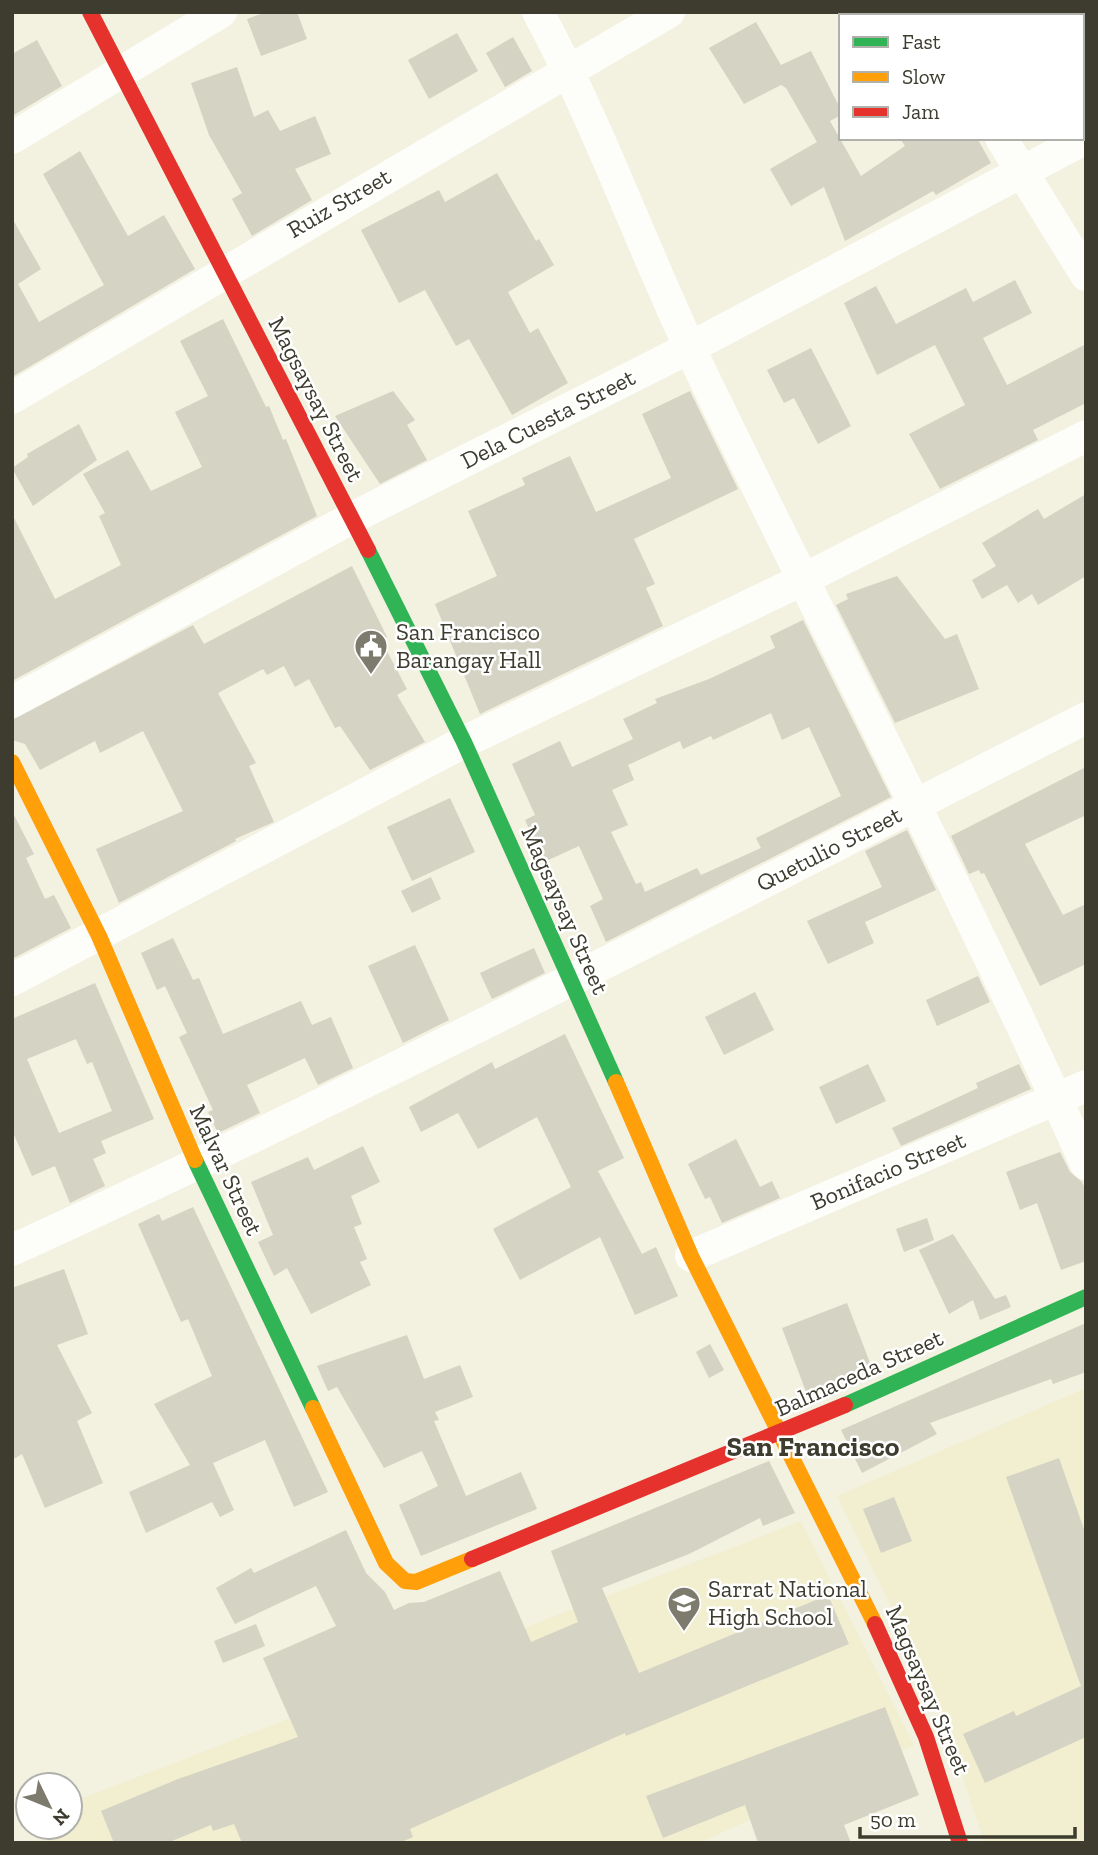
<svg xmlns="http://www.w3.org/2000/svg" width="1098" height="1855" font-family="'Zilla Slab',serif">
<rect width="100%" height="100%" fill="#f3f1df"/>
<g fill="#f2efd1">
<path d="M 1086,1388 L 1086,1843 L 984,1843 L 941,1709 L 837,1496 Z"/>
<path d="M 801,1521 L 914,1745 L 699,1843 L 44,1843 L 39,1827 L 70,1827 L 70,1803 Z"/>
</g>
<g fill="#d4d3c4" fill-rule="evenodd">
<path d="M 266,12 L 297,12 L 307,39 L 261,56 L 247,19 Z"/>
<path d="M 756,22 L 781,65 L 811,51 L 841,110 L 841,115 L 830,121 L 861,176 L 905,146 L 900,138 L 977,138 L 991,163 L 936,195 L 933,191 L 845,241 L 824,187 L 791,206 L 770,169 L 817,142 L 786,88 L 781,85 L 744,104 L 709,48 Z"/>
<path d="M 457,33 L 478,71 L 429,99 L 408,60 Z"/>
<path d="M 513,37 L 532,71 L 505,87 L 486,53 Z"/>
<path d="M 37,40 L 62,86 L 12,116 L 12,54 Z"/>
<path d="M 237,67 L 254,117 L 268,110 L 280,131 L 315,116 L 331,154 L 295,169 L 312,200 L 252,236 L 232,199 L 242,193 L 209,135 L 191,83 Z"/>
<path d="M 80,151 L 128,236 L 164,215 L 195,269 L 12,377 L 12,218 L 41,269 L 18,284 L 39,322 L 104,285 L 43,174 Z"/>
<path d="M 497,173 L 536,241 L 539,239 L 554,265 L 508,292 L 530,333 L 538,328 L 568,383 L 512,415 L 469,339 L 456,346 L 425,290 L 399,303 L 361,230 L 439,190 L 445,202 Z"/>
<path d="M 1015,280 L 1032,313 L 983,338 L 1007,385 L 1086,344 L 1086,403 L 1033,430 L 1038,440 L 940,489 L 909,434 L 965,405 L 935,345 L 877,375 L 844,303 L 876,286 L 896,324 L 966,288 L 973,302 Z"/>
<path d="M 223,319 L 266,407 L 269,406 L 283,440 L 286,439 L 317,516 L 12,681 L 12,514 L 55,599 L 121,565 L 99,516 L 105,513 L 83,474 L 128,450 L 151,491 L 202,467 L 175,412 L 208,396 L 180,341 Z"/>
<path d="M 811,348 L 851,426 L 818,444 L 794,398 L 784,403 L 767,370 Z"/>
<path d="M 393,391 L 415,420 L 407,425 L 427,460 L 380,484 L 335,416 Z"/>
<path d="M 690,391 L 738,489 L 634,539 L 655,584 L 646,588 L 663,626 L 480,714 L 435,604 L 497,576 L 468,511 L 525,485 L 522,478 L 570,456 L 596,512 L 671,478 L 642,414 Z"/>
<path d="M 79,424 L 97,460 L 33,506 L 12,468 L 28,457 L 27,454 Z"/>
<path d="M 1086,494 L 1086,576 L 1038,605 L 1032,594 L 1018,603 L 1007,585 L 982,599 L 972,580 L 996,566 L 982,543 L 1038,509 L 1044,519 Z"/>
<path d="M 352,566 L 387,637 L 381,640 L 407,689 L 397,695 L 425,742 L 370,770 L 340,726 L 335,728 L 309,679 L 295,687 L 284,666 L 267,675 L 263,669 L 218,693 L 256,763 L 249,766 L 274,822 L 235,839 L 236,841 L 119,903 L 96,849 L 183,811 L 143,731 L 100,753 L 95,741 L 40,770 L 25,744 L 12,740 L 12,720 L 193,625 L 204,644 Z"/>
<path d="M 897,576 L 945,639 L 957,634 L 979,689 L 895,723 L 836,605 L 848,599 L 846,594 Z"/>
<path d="M 803,620 L 891,797 L 606,942 L 590,906 L 603,899 L 579,846 L 544,862 L 525,820 L 535,815 L 512,764 L 560,741 L 572,767 L 633,739 L 623,719 L 657,703 L 655,699 L 709,679 L 775,648 L 770,636 ZM 771,713 L 782,740 L 809,727 L 841,796 L 756,838 L 761,848 L 701,875 L 697,868 L 645,892 L 641,882 L 636,884 L 611,832 L 628,825 L 612,790 L 634,780 L 628,765 L 680,741 L 683,749 L 711,736 L 713,740 Z"/>
<path d="M 1086,767 L 1086,815 L 1025,844 L 1063,915 L 1086,904 L 1086,964 L 1040,986 L 984,873 L 981,874 L 979,870 L 969,874 L 951,836 Z"/>
<path d="M 450,798 L 475,852 L 412,881 L 387,827 Z"/>
<path d="M 12,811 L 34,854 L 26,858 L 45,899 L 54,895 L 71,928 L 12,959 Z"/>
<path d="M 907,830 L 936,890 L 865,922 L 874,943 L 828,964 L 807,921 L 882,887 L 865,851 Z"/>
<path d="M 431,877 L 441,899 L 412,913 L 401,891 Z"/>
<path d="M 173,938 L 193,980 L 199,978 L 223,1034 L 301,1001 L 312,1025 L 331,1017 L 353,1068 L 318,1085 L 305,1058 L 247,1085 L 260,1113 L 218,1133 L 208,1112 L 213,1110 L 179,1037 L 187,1033 L 165,986 L 157,990 L 141,953 Z"/>
<path d="M 415,945 L 449,1020 L 403,1043 L 368,966 Z"/>
<path d="M 534,948 L 545,973 L 492,999 L 480,973 Z"/>
<path d="M 978,976 L 990,1002 L 937,1026 L 926,1000 Z"/>
<path d="M 95,983 L 154,1119 L 101,1141 L 106,1153 L 93,1159 L 105,1186 L 70,1203 L 55,1166 L 32,1176 L 12,1130 L 12,1019 ZM 76,1039 L 87,1064 L 92,1062 L 112,1111 L 59,1133 L 27,1059 Z"/>
<path d="M 755,992 L 774,1030 L 724,1055 L 705,1017 Z"/>
<path d="M 565,1034 L 624,1158 L 598,1171 L 642,1254 L 656,1247 L 678,1296 L 635,1315 L 600,1237 L 520,1280 L 493,1229 L 571,1187 L 537,1117 L 478,1149 L 458,1113 L 421,1132 L 409,1107 L 492,1062 L 495,1069 Z"/>
<path d="M 868,1064 L 886,1101 L 836,1124 L 819,1087 Z"/>
<path d="M 1019,1064 L 1031,1089 L 901,1146 L 892,1128 L 978,1088 L 976,1083 Z"/>
<path d="M 736,1139 L 760,1187 L 772,1181 L 780,1198 L 722,1223 L 710,1197 L 705,1199 L 688,1164 Z"/>
<path d="M 363,1146 L 380,1182 L 351,1196 L 362,1224 L 354,1227 L 367,1259 L 360,1262 L 371,1285 L 311,1314 L 287,1268 L 274,1276 L 258,1242 L 273,1235 L 251,1182 L 308,1157 L 314,1170 Z"/>
<path d="M 1060,1152 L 1070,1172 L 1082,1182 L 1086,1191 L 1086,1261 L 1061,1270 L 1037,1203 L 1020,1210 L 1006,1172 Z"/>
<path d="M 193,1207 L 328,1492 L 294,1507 L 265,1440 L 213,1463 L 234,1510 L 220,1517 L 212,1502 L 146,1533 L 129,1492 L 190,1465 L 154,1404 L 212,1376 L 188,1319 L 181,1322 L 138,1224 L 159,1214 L 162,1221 Z"/>
<path d="M 927,1218 L 934,1240 L 904,1252 L 896,1229 Z"/>
<path d="M 953,1234 L 995,1299 L 1006,1295 L 1011,1307 L 980,1320 L 973,1300 L 949,1314 L 919,1250 Z"/>
<path d="M 64,1269 L 88,1334 L 57,1345 L 92,1413 L 77,1421 L 103,1483 L 45,1508 L 22,1454 L 12,1460 L 12,1288 Z"/>
<path d="M 847,1303 L 872,1368 L 808,1397 L 782,1328 Z"/>
<path d="M 1086,1323 L 1086,1372 L 1053,1384 L 1051,1379 L 930,1423 L 937,1434 L 862,1473 L 841,1430 Z"/>
<path d="M 407,1335 L 424,1379 L 460,1365 L 473,1397 L 435,1412 L 439,1420 L 434,1421 L 466,1496 L 521,1472 L 537,1509 L 421,1556 L 399,1505 L 438,1486 L 422,1451 L 384,1468 L 337,1387 L 328,1391 L 317,1366 Z"/>
<path d="M 710,1344 L 724,1370 L 709,1378 L 696,1352 Z"/>
<path d="M 1059,1458 L 1086,1535 L 1086,1737 L 985,1783 L 963,1734 L 1014,1711 L 1016,1716 L 1081,1686 L 1006,1477 Z"/>
<path d="M 769,1461 L 795,1513 L 763,1526 L 760,1518 L 689,1554 L 602,1588 L 639,1673 L 828,1595 L 849,1644 L 626,1736 L 625,1733 L 410,1829 L 413,1837 L 399,1843 L 242,1843 L 234,1824 L 213,1831 L 211,1825 L 167,1843 L 114,1843 L 101,1811 L 178,1779 L 298,1737 L 263,1658 L 336,1626 L 316,1586 L 235,1624 L 216,1588 L 251,1568 L 254,1573 L 346,1530 L 366,1573 L 385,1592 L 394,1610 L 409,1603 L 424,1602 L 500,1571 L 531,1642 L 578,1622 L 551,1551 Z"/>
<path d="M 894,1497 L 912,1541 L 881,1553 L 863,1509 Z"/>
<path d="M 256,1624 L 265,1646 L 223,1663 L 214,1641 Z"/>
<path d="M 885,1707 L 919,1795 L 844,1825 L 851,1843 L 758,1843 L 745,1805 L 663,1838 L 646,1796 Z"/>
</g>
<g fill="none" stroke-linecap="round" stroke-linejoin="round">
<g stroke="#fdfdfa" stroke-width="32">
<path d="M 538,12 C 602,131 646,259 705,380 C 832,642 966,899 1086,1164"/>
<path d="M 923,12 L 926,16"/>
<path d="M 12,138 L 221,12"/>
<path d="M 1001,138 L 1086,275"/>
<path d="M 12,398 L 669,12"/>
<path d="M 12,702 L 352,518 L 689,348 L 1086,138"/>
<path d="M 12,980 L 464,742 L 802,580 L 1086,436"/>
<path d="M 12,1250 C 376,1084 730,899 1086,718"/>
<path d="M 691,1256 L 1086,1086"/>
</g>
<g stroke="#30b455" stroke-width="16">
<path d="M 368,550 L 464,742 L 616,1082"/>
<path d="M 195,1160 L 313,1408"/>
<path d="M 845,1405 L 1086,1297"/>
</g>
<g stroke="#ff9f0a" stroke-width="16">
<path d="M 12,762 L 99,936 L 195,1160"/>
<path d="M 616,1082 L 691,1256 L 875,1624"/>
<path d="M 313,1408 L 386,1563 L 405,1581 L 416,1582 L 472,1559"/>
</g>
<g stroke="#e5322d" stroke-width="16">
<path d="M 90,12 L 368,550"/>
<path d="M 472,1559 L 845,1405"/>
<path d="M 875,1624 L 926,1737 L 960,1843"/>
</g>
</g>
<defs>
<symbol id="civic-pin" viewBox="-11 -11 22 30"><path d="M0 17L-7.5 6A9.5 9.5 0 1 1 7.5 6Z" fill="#7d7b6d" stroke="#fff"/><path d="M-.6-6.5H3V-4.5H.6V-3L4-1V1h2V6H-6V1h2V-1L-.6-3ZM-1.2 2.5V6h2.4V2.5Z" fill="#fff"/></symbol>
<symbol id="school-pin" viewBox="-11 -11 22 30"><path d="M0 17L-7.5 6A9.5 9.5 0 1 1 7.5 6Z" fill="#7d7b6d" stroke="#fff"/><path d="M0-5L7-2L0 1L-7-2ZM-4 1L0 2.5L4 1V4Q0 6-4 4Z" fill="#fff"/></symbol>
</defs>
<g fill-rule="evenodd">
<use href="#civic-pin" x="352" y="627" width="38" height="52"/>
<use href="#school-pin" x="665" y="1584" width="38" height="52"/>
</g>
<g text-anchor="middle" stroke-width="5" stroke-linejoin="round" paint-order="stroke">
<g font-size="24" fill="#3d3c2f" stroke="#fff">
<text transform="translate(339 203) rotate(-30)" y="8">Ruiz Street</text>
<text transform="translate(316 399) rotate(63)" y="8">Magsaysay Street</text>
<text transform="translate(548 419) rotate(-27)" y="8">Dela Cuesta Street</text>
<text transform="translate(829 849) rotate(-27)" y="8">Quetulio Street</text>
<text transform="translate(565 910) rotate(66)" y="8">Magsaysay Street</text>
<text transform="translate(226 1170) rotate(65)" y="8">Malvar Street</text>
<text transform="translate(888 1171) rotate(-23)" y="8">Bonifacio Street</text>
<text transform="translate(859 1373) rotate(-24)" y="8">Balmaceda Street</text>
<text transform="translate(928 1690) rotate(67)" y="8">Magsaysay Street</text>
</g>
<g font-size="24" fill="#3d3c2f" stroke="#fff" text-anchor="start">
<text x="396" y="640">San Francisco<tspan x="396" dy="28">Barangay Hall</tspan></text>
<text x="708" y="1597">Sarrat National<tspan x="708" dy="28">High School</tspan></text>
</g>
<g font-size="28" font-weight="bold" fill="#3d3c2f" stroke="#fff">
<text x="813" y="1456">San Francisco</text>
</g>
</g>
<rect width="1098" height="1855" fill="none" stroke="#3d3c2f" stroke-width="28"/>
<rect x="839" y="14" width="245" height="126" fill="#ffffff" stroke="#b1b1ac" stroke-width="2"/>
<rect x="853" y="37" width="35" height="10" fill="#30b455" stroke="#b1b1ac" stroke-width="2"/>
<text x="902" y="49" font-size="21" fill="#3d3c2f">Fast</text>
<rect x="853" y="72" width="35" height="10" fill="#ff9f0a" stroke="#b1b1ac" stroke-width="2"/>
<text x="902" y="84" font-size="21" fill="#3d3c2f">Slow</text>
<rect x="853" y="107" width="35" height="10" fill="#e5322d" stroke="#b1b1ac" stroke-width="2"/>
<text x="902" y="119" font-size="21" fill="#3d3c2f">Jam</text>
<g transform="translate(49 1806) rotate(133)"><circle r="33" fill="#ffffff" stroke="#b1b1ac" stroke-width="2"/>
<path d="M0-5L12 26L0 18L-12 26Z" fill="#7d7b6d"/>
<text y="-10" font-size="19" font-weight="bold" text-anchor="middle" fill="#3d3c2f">N</text>
</g>
<path d="M860 1827v10h215v-10" fill="none" stroke="#3d3c2f" stroke-width="3.5"/>
<text x="870" y="1827" font-size="21" fill="#3d3c2f" stroke="#ffffff" stroke-width="5" paint-order="stroke">50 m</text>
</svg>
